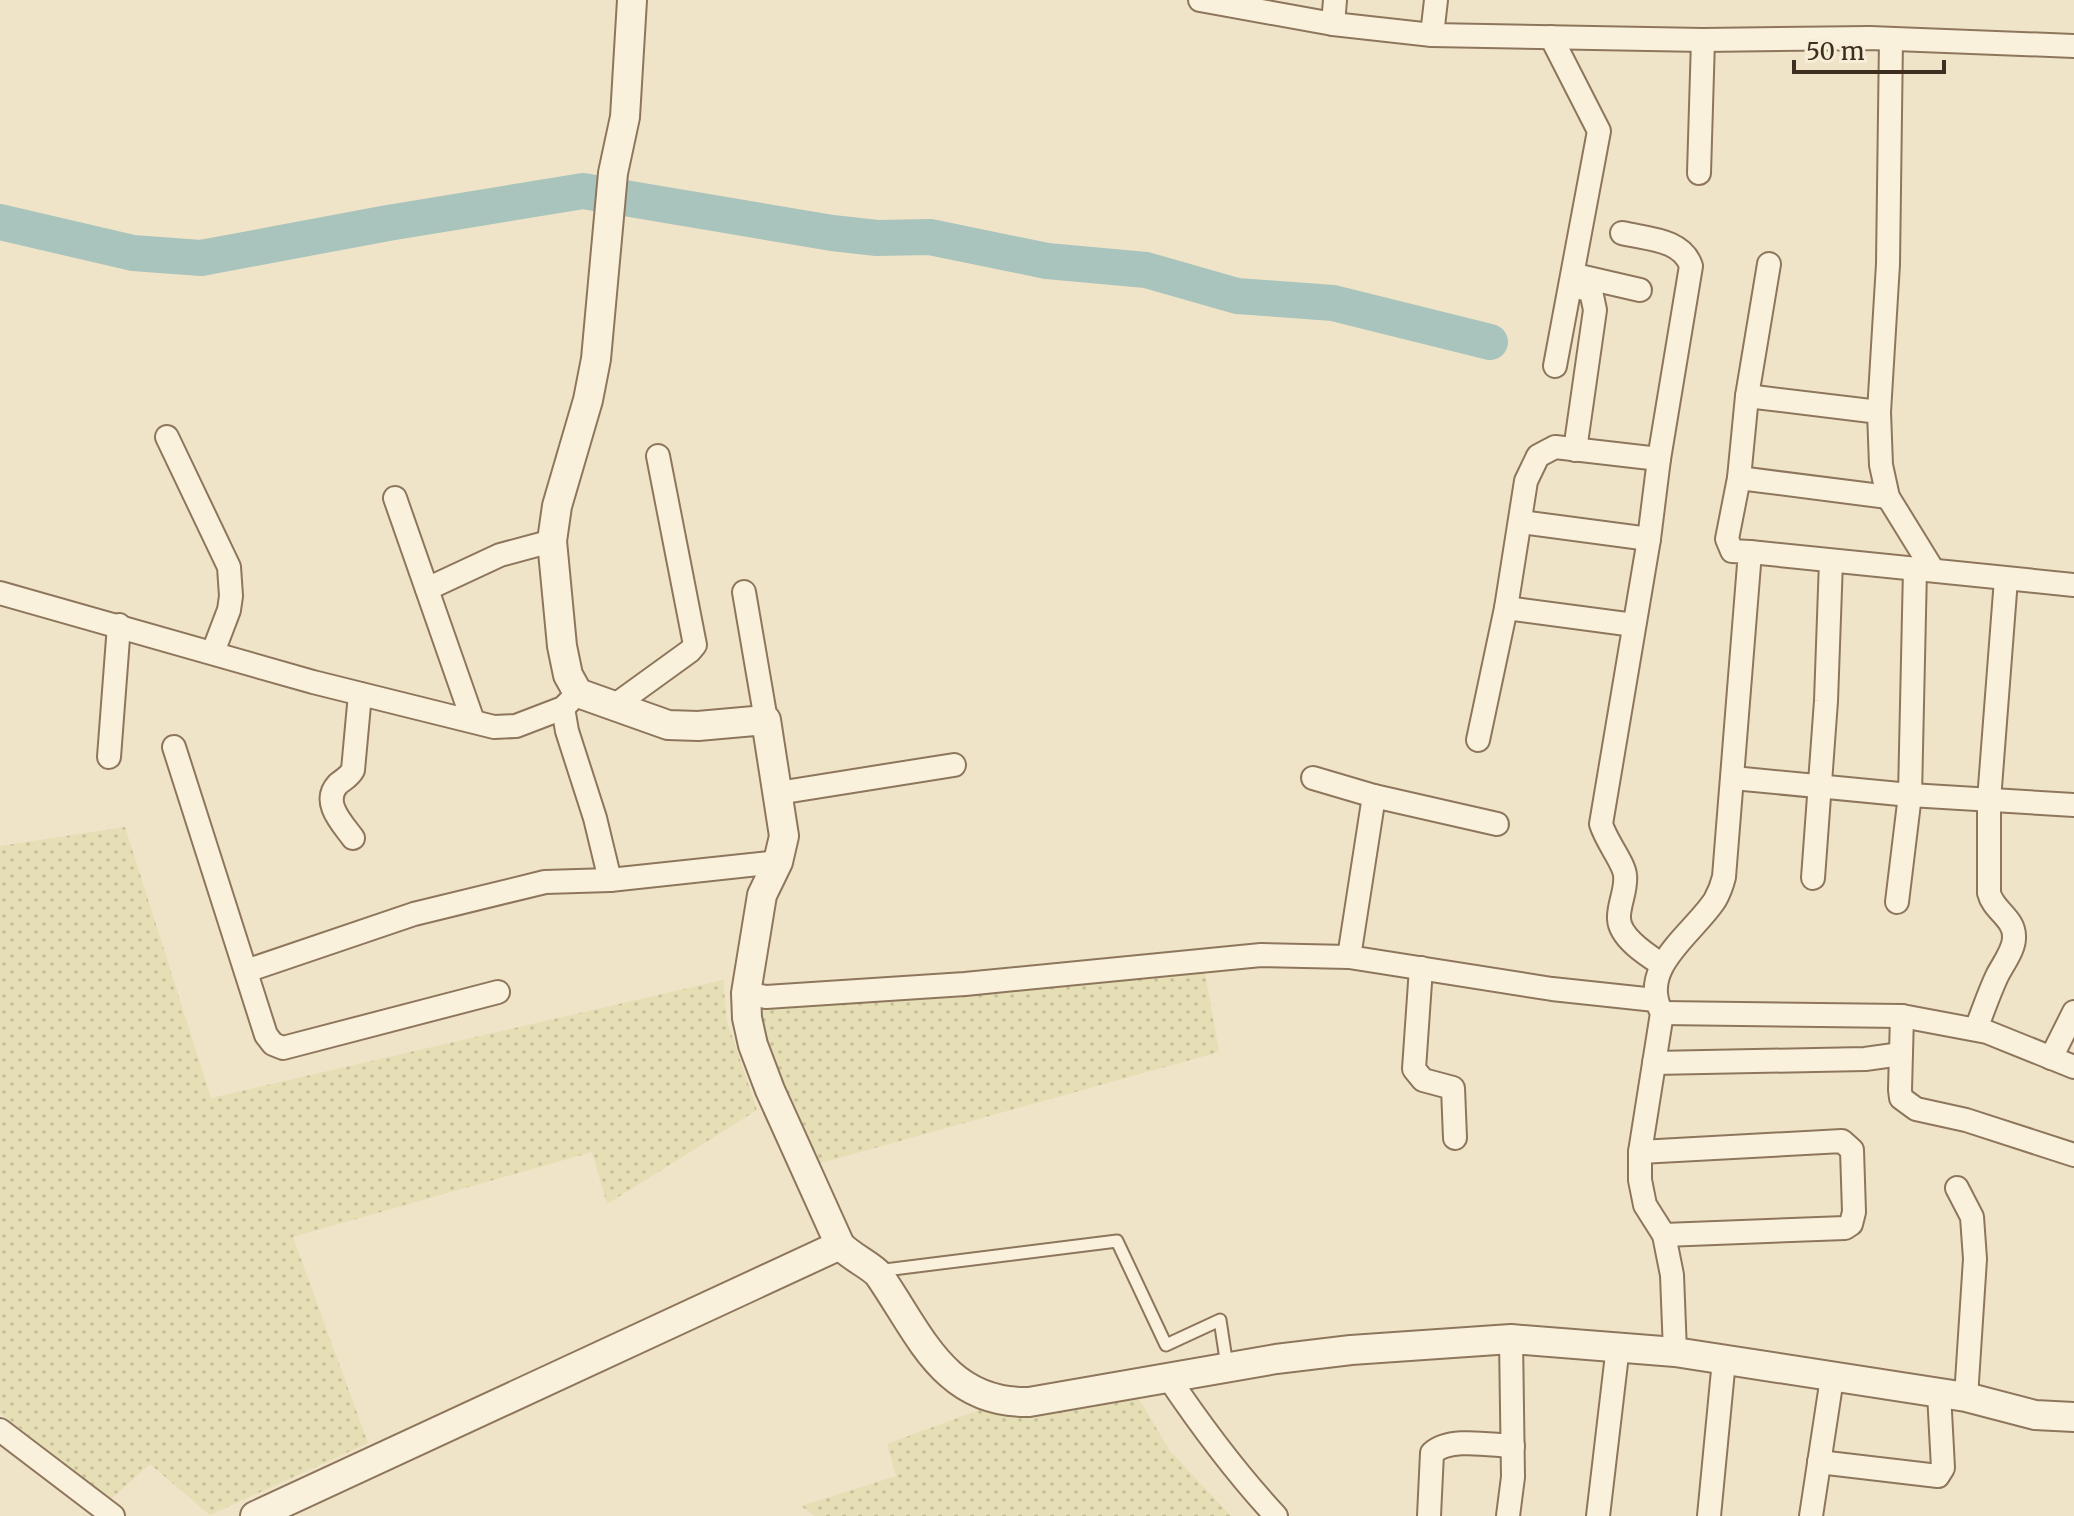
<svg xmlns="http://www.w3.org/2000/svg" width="2074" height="1516" font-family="Merriweather,serif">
<defs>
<pattern id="farmland-dots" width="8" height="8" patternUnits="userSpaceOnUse" patternTransform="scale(2)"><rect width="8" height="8" fill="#e6deb5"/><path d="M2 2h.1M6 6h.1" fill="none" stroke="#c6bf9b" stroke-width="1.8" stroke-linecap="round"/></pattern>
</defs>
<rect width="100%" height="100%" fill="#f0e4c8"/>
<g fill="url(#farmland-dots)">
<path d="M 125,827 L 211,1098 L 723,980 L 727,1021 L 757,1110 L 607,1204 L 592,1152 L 293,1237 L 368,1443 L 210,1515 L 150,1464 L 111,1499 L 0,1413 L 0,846 Z"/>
<path d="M 1205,973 L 1219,1052 L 810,1166 L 768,1060 L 755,1007 Z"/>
<path d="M 1134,1391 L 1170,1451 L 1231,1516 L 815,1516 L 801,1506 L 896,1476 L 887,1444 L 982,1409 L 1006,1412 Z"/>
</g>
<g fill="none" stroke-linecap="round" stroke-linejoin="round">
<path stroke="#a9c4bc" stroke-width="36" d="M 0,222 L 133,253 L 201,258 L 388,223 L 583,191 L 832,233 L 877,238 L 930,237 L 1047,261 L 1146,270 L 1237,296 L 1333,303 L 1490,342"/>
<defs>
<path id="service" d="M 877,1271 L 1117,1241 L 1166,1345 L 1220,1320 L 1227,1366"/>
<g id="minor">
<path d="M 1200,0 L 1333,24 L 1432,35 L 1703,40 L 1870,38 L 2074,46"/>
<path d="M 1333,24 L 1335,0"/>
<path d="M 1432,35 L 1436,0"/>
<path d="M 1551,37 L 1599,131 L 1555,366"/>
<path d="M 1699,173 L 1703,40"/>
<path d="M 1622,233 C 1647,239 1682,239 1691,266 L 1659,459 L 1649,539 L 1601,824 C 1606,841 1624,863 1625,875 C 1627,890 1618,905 1619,919 C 1620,938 1647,955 1661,964"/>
<path d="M 1575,275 L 1640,290"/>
<path d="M 1571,285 L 1591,291 L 1595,310 L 1575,450"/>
<path d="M 1747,396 L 1879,412 L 1881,465 L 1888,497 L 1933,570"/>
<path d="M 1879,412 L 1888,264 L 1891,39"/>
<path d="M 167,437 L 229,567 L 231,596 L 229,610 L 213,652"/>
<path d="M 1739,478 L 1888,497"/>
<path d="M 395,498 L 473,721"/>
<path d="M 1521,522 L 1649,539"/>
<path d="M 1750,552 L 2074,585"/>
<path d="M 427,589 L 500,555 L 552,541"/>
<path d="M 744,592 L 766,720"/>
<path d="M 0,593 L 313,682 L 494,727 L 516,726 L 563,708 L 578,693"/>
<path d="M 1506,608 L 1634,625"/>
<path d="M 614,706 L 690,651 L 695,645 L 658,456"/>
<path d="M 563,708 L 567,731 L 595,818 L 610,880"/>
<path d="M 1478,740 L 1506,608 L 1526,481 L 1538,456 L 1555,447 L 1659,459"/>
<path d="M 174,747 L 266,1035 L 273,1044 L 283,1048 L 498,992"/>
<path d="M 109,757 L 119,625"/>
<path d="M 1313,778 L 1374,796 L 1497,824"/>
<path d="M 1733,778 L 1910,795 L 2074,805"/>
<path d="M 778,793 L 954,765"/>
<path d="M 353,838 C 342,823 321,802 338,784 C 344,779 349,777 353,770 L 360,694"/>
<path d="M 1813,878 L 1826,701 L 1831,561"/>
<path d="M 1897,902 L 1910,795 L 1915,569"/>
<path d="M 1349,957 L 1374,796"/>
<path d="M 1421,968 L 1414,1069 L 1423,1080 L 1453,1088 L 1455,1138"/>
<path d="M 246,971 L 414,914 L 545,882 L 610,880 L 778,862"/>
<path d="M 746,993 L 766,997 L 965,984 L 1261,955 L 1349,957 L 1552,989 L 1655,1000"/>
<path d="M 1662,1013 L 1902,1016 L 1987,1032 L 2074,1067"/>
<path d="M 1902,1016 L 1900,1090 L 1901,1098 L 1916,1109 L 1966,1120 L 2074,1155"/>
<path d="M 1976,1029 C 1983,1011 1989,993 1997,976 C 2003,964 2015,949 2014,936 C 2014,918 1993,910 1989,893 L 1989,800 L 2006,579"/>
<path d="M 2051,1058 L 2074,1012"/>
<path d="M 1654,1063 L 1865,1059 L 1901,1054"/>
<path d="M 1640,1152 L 1842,1141 L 1852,1150 L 1854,1212 L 1851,1224 L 1845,1228 L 1664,1235"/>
<path d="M 1957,1188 L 1972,1217 L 1975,1259 L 1966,1397"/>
<path d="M 1675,1352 L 1672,1275 L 1664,1235 L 1645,1205 L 1640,1180 L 1640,1152 L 1662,1013 C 1637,968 1693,934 1715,900 C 1719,893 1722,885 1724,877 L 1750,552 L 1732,551 L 1727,539 L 1739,478 L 1747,396 L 1769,264"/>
<path d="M 1168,1377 C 1201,1426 1235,1472 1276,1516"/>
<path d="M 0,1430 L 113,1516"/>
<path d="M 1819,1462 L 1938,1476 L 1943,1468 L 1939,1393"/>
<path d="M 1429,1516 L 1432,1453 C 1450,1437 1489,1445 1513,1446"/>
<path d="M 1508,1516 L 1513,1477 L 1511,1339"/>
<path d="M 1598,1516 L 1618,1346"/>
<path d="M 1709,1516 L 1724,1360"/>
<path d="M 1811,1516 L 1832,1378"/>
</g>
<g id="tertiary">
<path d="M 632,0 L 625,117 L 613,173 L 596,359 L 588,400 L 557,506 L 552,541 L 562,646 L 568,675 L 578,693 L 668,725 L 698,726 L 766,720 L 784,836 L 778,862 L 762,895 L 746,993 L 747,1018 L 753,1045 L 770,1090 L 840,1245 C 851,1257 872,1266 879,1275 C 920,1334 944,1404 1029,1402 L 1276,1359 L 1351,1350 L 1511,1339 L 1675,1352 L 1966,1397 L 2035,1415 L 2074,1417"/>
<path d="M 255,1516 L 840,1245"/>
</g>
</defs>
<use href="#service" stroke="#8d765c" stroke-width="15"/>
<use href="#minor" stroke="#8d765c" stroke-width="26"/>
<use href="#tertiary" stroke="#8d765c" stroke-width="32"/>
<use href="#service" stroke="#faf1dc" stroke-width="11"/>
<use href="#minor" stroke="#faf1dc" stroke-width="22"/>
<use href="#tertiary" stroke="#faf1dc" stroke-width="28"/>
</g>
<path d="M1794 60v12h150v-12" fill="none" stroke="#3d2e20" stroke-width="4"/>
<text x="1806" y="60" font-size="24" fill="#3d2e20" stroke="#f7eed8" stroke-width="6" paint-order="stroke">50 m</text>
</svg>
